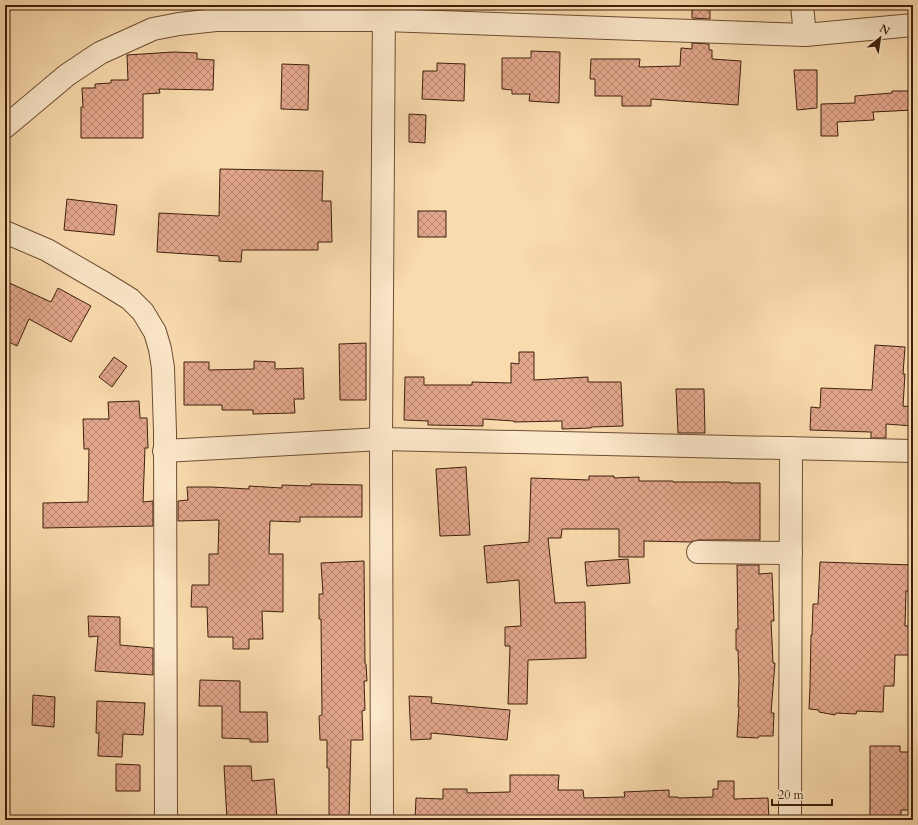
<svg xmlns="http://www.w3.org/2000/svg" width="918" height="825" font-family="Cardo,serif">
<defs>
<pattern id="building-cross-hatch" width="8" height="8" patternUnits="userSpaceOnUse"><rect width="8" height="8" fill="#e3a78c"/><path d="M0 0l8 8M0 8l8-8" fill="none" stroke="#b98771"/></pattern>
</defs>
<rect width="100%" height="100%" fill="#fadbae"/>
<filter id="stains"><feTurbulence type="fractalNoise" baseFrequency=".005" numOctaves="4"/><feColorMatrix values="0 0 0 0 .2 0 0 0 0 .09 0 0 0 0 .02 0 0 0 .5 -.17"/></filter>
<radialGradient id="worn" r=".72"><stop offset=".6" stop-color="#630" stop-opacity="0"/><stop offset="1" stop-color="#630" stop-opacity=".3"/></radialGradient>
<g fill="url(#building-cross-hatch)" stroke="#3f1f0c">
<path d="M 692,5 L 710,5 L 710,19 L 692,18 Z"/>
<path d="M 692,43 L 709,44 L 709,50 L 712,50 L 712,59 L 741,61 L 738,105 L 651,99 L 651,106 L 622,106 L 622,96 L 595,96 L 595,79 L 590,79 L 591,59 L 640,59 L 639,67 L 680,66 L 681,48 L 692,49 Z"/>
<path d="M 531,51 L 560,52 L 559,103 L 529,101 L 530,94 L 512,94 L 512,90 L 502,89 L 502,58 L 531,58 Z"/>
<path d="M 174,52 L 197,53 L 197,59 L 214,60 L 213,90 L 159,89 L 160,93 L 143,94 L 143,138 L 81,138 L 81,107 L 83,107 L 82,88 L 95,88 L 95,84 L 111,83 L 111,80 L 128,80 L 127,55 Z"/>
<path d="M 437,63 L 465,64 L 464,101 L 422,99 L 423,71 L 437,71 Z"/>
<path d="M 282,64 L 309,65 L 308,110 L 281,109 Z"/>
<path d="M 794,70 L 817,70 L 817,108 L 797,110 Z"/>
<path d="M 892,91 L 913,91 L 913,110 L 873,112 L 874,120 L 837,122 L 838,136 L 821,136 L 821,104 L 855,103 L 855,96 L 892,93 Z"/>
<path d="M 409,114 L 426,115 L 425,143 L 409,142 Z"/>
<path d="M 220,169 L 323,171 L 322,201 L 331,201 L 332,242 L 318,242 L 318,250 L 242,250 L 241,262 L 219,261 L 219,256 L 157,252 L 159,213 L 219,216 Z"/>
<path d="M 67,199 L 117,205 L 114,235 L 64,230 Z"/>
<rect x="418" y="211" width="28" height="26"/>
<path d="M 5,281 L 51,302 L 58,288 L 91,306 L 71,342 L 29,319 L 17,346 L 5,340 Z"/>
<path d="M 366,343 L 366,400 L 340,400 L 339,344 Z"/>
<path d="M 875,345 L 905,347 L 903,374 L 905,374 L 903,406 L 913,407 L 913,426 L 886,424 L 886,438 L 871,438 L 871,432 L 810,430 L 811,407 L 820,408 L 821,388 L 872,390 Z"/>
<path d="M 519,352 L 534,352 L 534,380 L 588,377 L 588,382 L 621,382 L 623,426 L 591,427 L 591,428 L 562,429 L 562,421 L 514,422 L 514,421 L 483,419 L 483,426 L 428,425 L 428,421 L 404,420 L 405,377 L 424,377 L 424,385 L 472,385 L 472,382 L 511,383 L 511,363 L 519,364 Z"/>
<path d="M 114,357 L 127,366 L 112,387 L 99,377 Z"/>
<path d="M 254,361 L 275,362 L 275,369 L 303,368 L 304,399 L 294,399 L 295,413 L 253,414 L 253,410 L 222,410 L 222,405 L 184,405 L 184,362 L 209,362 L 209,370 L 254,369 Z"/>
<path d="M 676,389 L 704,389 L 705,433 L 678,433 Z"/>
<path d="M 139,401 L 140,418 L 147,418 L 148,448 L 145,448 L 143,502 L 153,501 L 153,526 L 43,528 L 43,503 L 88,502 L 89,449 L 84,449 L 83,419 L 109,419 L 108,402 Z"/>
<path d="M 466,467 L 470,535 L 440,536 L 436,469 Z"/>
<path d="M 589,476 L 614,476 L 614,478 L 639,477 L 639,481 L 673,481 L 673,482 L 730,482 L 730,483 L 760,483 L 760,540 L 698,540 L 691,542 L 644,541 L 644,557 L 619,557 L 619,529 L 562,529 L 561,538 L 548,538 L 555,603 L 585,602 L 586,658 L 528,660 L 527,704 L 508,704 L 510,646 L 505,646 L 505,627 L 521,626 L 519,580 L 487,583 L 484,546 L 529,542 L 531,478 L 589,480 Z"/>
<path d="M 311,484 L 362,485 L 362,517 L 300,517 L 300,522 L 270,521 L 269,554 L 283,554 L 283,612 L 262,611 L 263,639 L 249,639 L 249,649 L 233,649 L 233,637 L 208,637 L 207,607 L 191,607 L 192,585 L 209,585 L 209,554 L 218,554 L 219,520 L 178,521 L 178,501 L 188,500 L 187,487 L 211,487 L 249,489 L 249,486 L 282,488 L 282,485 L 311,486 Z"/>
<path d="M 628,559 L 630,583 L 587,586 L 585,562 Z"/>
<path d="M 364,561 L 365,664 L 366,664 L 367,681 L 364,681 L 365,710 L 362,711 L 363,740 L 351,740 L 349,820 L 329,820 L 329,768 L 327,768 L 327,740 L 320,740 L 319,716 L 322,715 L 321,619 L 319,619 L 319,594 L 323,594 L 321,563 Z"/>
<path d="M 820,562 L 913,565 L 913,591 L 906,591 L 905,626 L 913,626 L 913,655 L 895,655 L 894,686 L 884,686 L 883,712 L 857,711 L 856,714 L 836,713 L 835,715 L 819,712 L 819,710 L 809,709 L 810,687 L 811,635 L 812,635 L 813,604 L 818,604 Z"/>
<path d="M 737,565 L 759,565 L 759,574 L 772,573 L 774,621 L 771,621 L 773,663 L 775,663 L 771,713 L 774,713 L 773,736 L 759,736 L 758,738 L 737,737 L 739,707 L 738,707 L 739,681 L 738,650 L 736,650 L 736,629 L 738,629 Z"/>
<path d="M 88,616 L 120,617 L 120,645 L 153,648 L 153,675 L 95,671 L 98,636 L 89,637 Z"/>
<path d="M 200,680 L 240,681 L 240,712 L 267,712 L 268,742 L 250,742 L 250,739 L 222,738 L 222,706 L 199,706 Z"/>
<path d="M 33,695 L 55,697 L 54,727 L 32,725 Z"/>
<path d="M 409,696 L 432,697 L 431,703 L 510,710 L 507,740 L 431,733 L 431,739 L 411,740 Z"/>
<path d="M 97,701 L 145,703 L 143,735 L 123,734 L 122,757 L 98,756 L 99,733 L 96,733 Z"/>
<path d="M 870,746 L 900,746 L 900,752 L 913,752 L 913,810 L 901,810 L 901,820 L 870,820 Z"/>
<path d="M 116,764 L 140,765 L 140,791 L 116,791 Z"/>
<path d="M 224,766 L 251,766 L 252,781 L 274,779 L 277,819 L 254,820 L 227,820 Z"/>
<path d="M 510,775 L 559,775 L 558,790 L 583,790 L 584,798 L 625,797 L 624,792 L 669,790 L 669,797 L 678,797 L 678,798 L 713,797 L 713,789 L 718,789 L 718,781 L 734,781 L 734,799 L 768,798 L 769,820 L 415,820 L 416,798 L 443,799 L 443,789 L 467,789 L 467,793 L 510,792 Z"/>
</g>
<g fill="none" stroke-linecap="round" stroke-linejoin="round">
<defs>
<g id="minor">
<path d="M 802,5 L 805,35"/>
<path d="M 5,127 L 67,75 L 100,53 L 153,29 L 179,24 L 216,20 L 385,20 L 805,35 L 913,25"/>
<path d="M 5,232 L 47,250 L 104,283 L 130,299 L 143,312 L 155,332 L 160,349 L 163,368 L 165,432 L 166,820"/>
<path d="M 164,451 L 381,439 L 913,451"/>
<path d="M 698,552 L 791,553"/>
<path d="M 382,820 L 381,439 L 384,5"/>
<path d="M 790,820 L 791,448"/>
</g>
</defs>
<use href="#minor" stroke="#6e4e34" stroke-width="24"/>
<use href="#minor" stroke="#fce8ca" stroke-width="22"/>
</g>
<rect width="918" height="825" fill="none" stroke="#fadbae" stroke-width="20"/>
<rect x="6" y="6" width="906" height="813" fill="none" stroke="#3f1f0c" stroke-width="2"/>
<rect x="10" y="10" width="898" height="805" fill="none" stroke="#3f1f0c"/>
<g transform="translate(880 38) rotate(30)" stroke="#fce8ca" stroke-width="3" paint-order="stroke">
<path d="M0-3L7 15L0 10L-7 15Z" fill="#3f1f0c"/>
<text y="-6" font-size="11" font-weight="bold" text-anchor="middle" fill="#3f1f0c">N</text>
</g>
<path d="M772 799v6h60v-6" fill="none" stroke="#3f1f0c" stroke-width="2"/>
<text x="778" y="799" font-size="12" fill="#3f1f0c" stroke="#fce8ca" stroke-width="3" paint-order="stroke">20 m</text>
<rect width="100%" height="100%" filter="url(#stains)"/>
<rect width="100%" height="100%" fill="url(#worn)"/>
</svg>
